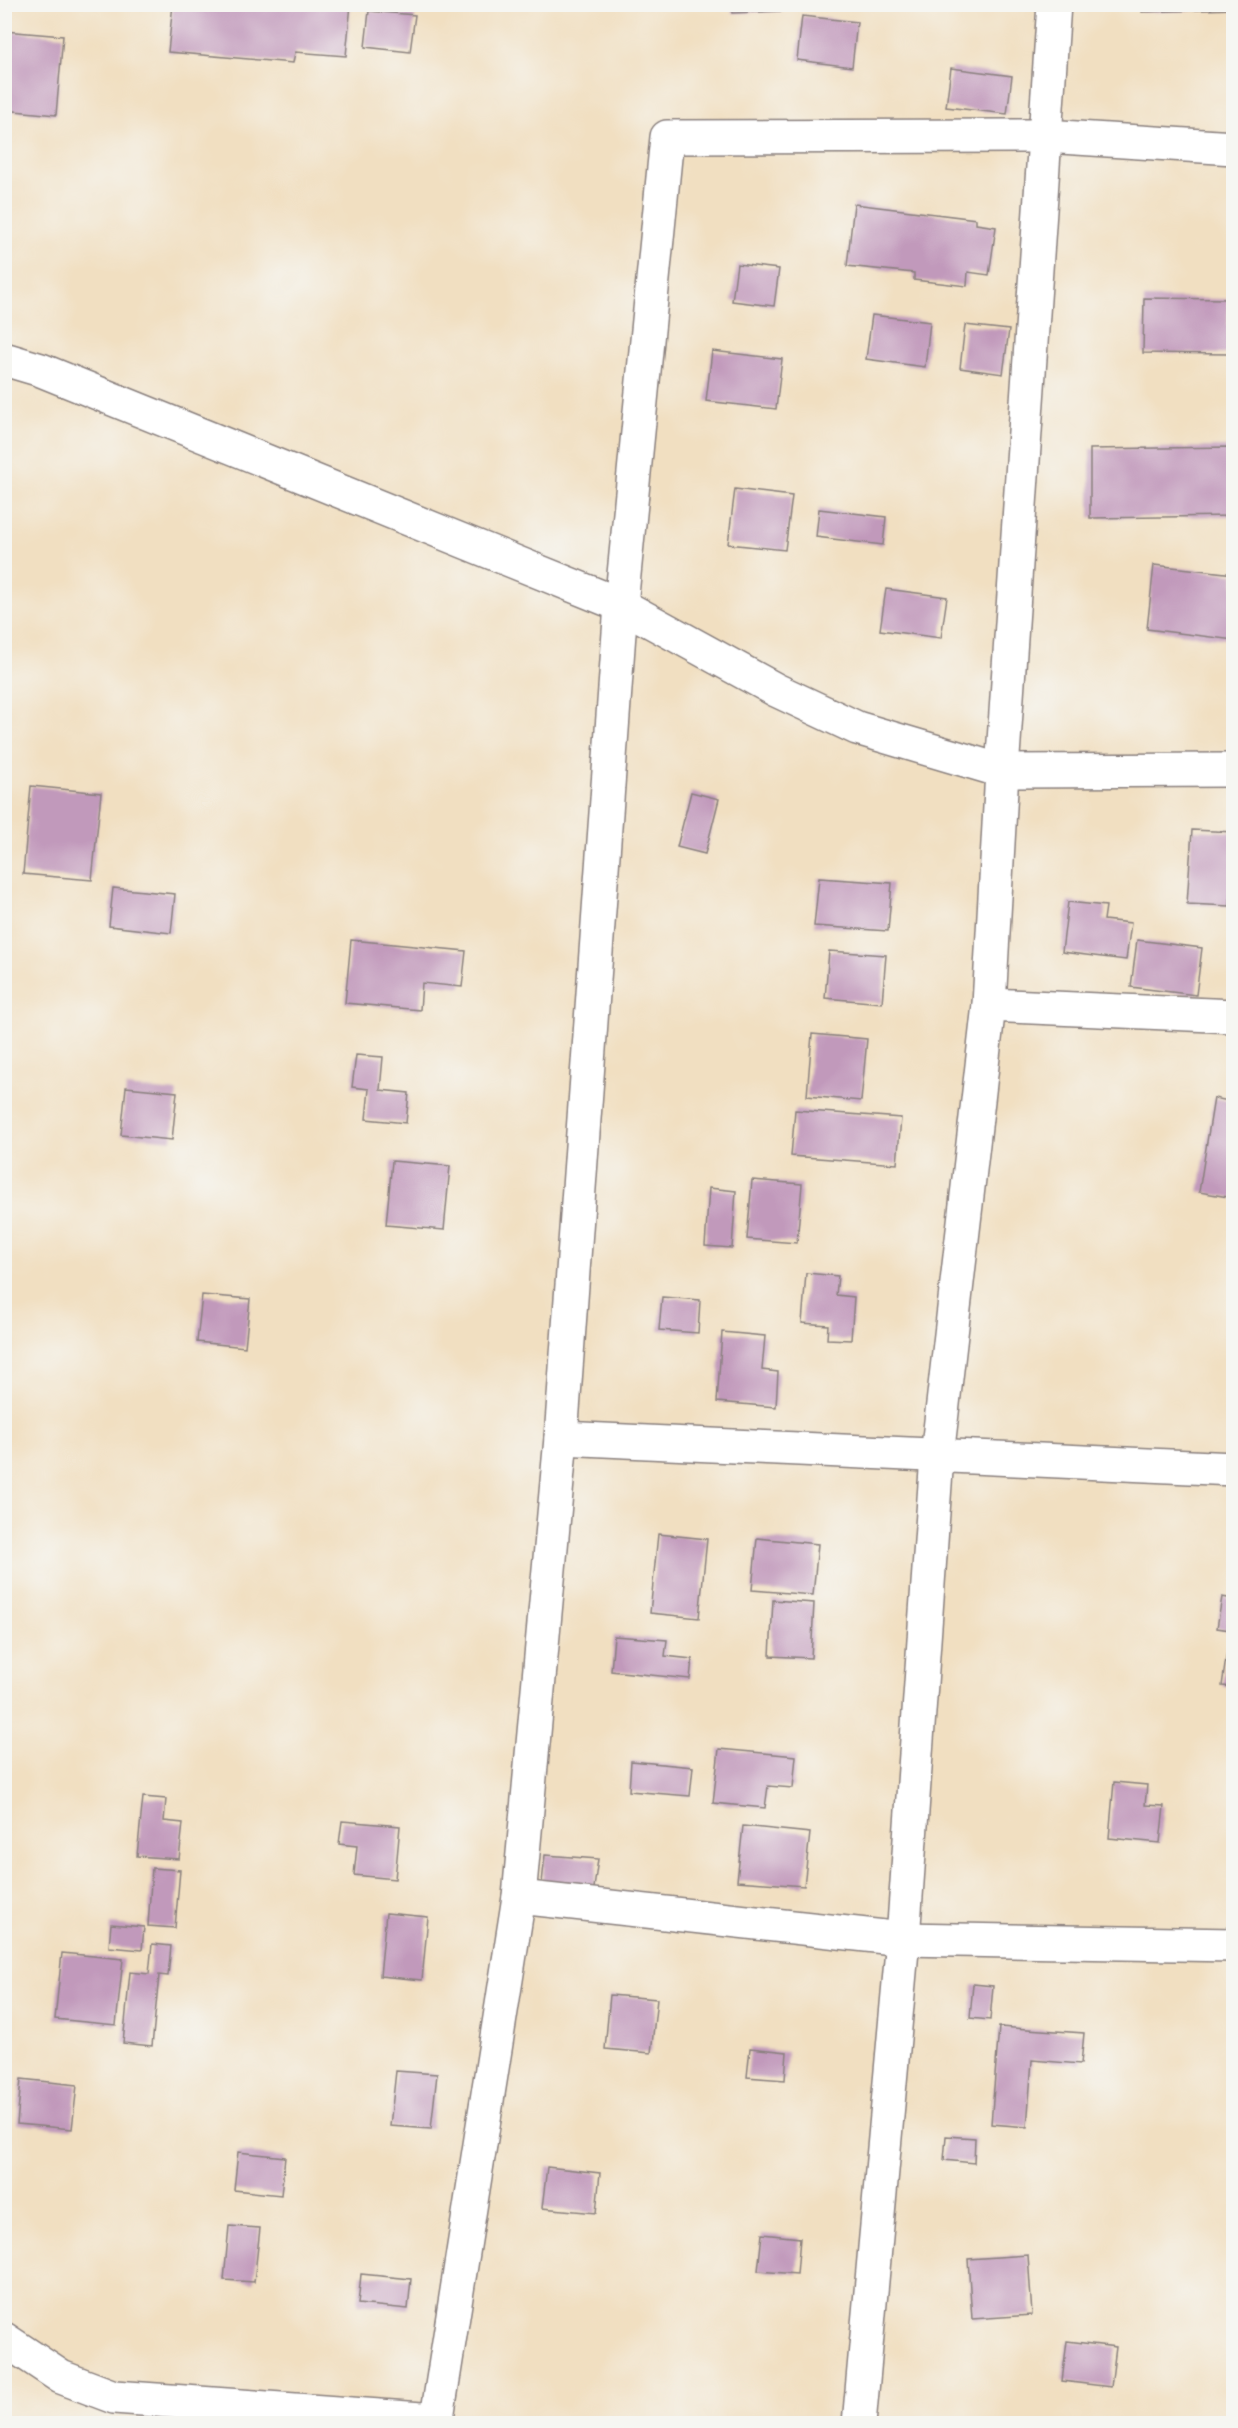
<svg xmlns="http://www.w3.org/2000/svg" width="1238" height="2428" font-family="Dekko,sans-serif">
<rect width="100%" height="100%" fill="#f6f6f2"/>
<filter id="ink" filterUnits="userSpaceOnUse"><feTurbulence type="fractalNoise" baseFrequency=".0167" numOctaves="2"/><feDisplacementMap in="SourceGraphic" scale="12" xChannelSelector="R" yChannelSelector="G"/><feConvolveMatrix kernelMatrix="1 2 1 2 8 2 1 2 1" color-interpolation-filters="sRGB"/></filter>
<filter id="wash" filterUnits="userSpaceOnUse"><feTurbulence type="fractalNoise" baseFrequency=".008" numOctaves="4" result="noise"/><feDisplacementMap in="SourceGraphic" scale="24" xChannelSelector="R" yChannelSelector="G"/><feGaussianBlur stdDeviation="1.35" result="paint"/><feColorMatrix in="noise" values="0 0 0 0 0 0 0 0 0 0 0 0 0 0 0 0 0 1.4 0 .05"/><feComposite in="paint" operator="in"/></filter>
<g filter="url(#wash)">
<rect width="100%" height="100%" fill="#f1dfc1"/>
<g id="blocks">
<g fill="#c199bb">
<path d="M 173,4 L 285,4 L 299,6 L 299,4 L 351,4 L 346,56 L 295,52 L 293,63 L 168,52 Z"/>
<path d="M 732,4 L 783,4 L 783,11 L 732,13 Z"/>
<path d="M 1142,4 L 1234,4 L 1234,9 L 1142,12 Z"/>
<path d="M 369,11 L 415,15 L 410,52 L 365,47 Z"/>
<path d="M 802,16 L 857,22 L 852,67 L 797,60 Z"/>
<path d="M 4,31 L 63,36 L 56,115 L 4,110 Z"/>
<path d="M 951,68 L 1012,76 L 1007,114 L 946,107 Z"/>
<path d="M 854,204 L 976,219 L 976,224 L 996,227 L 989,275 L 968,272 L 967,286 L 914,280 L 914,273 L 847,266 Z"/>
<path d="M 737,264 L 779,269 L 774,306 L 732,301 Z"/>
<path d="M 1144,298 L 1228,299 L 1228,354 L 1143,353 Z"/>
<path d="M 872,315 L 930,322 L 925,367 L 866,359 Z"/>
<path d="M 965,325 L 1009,330 L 1003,374 L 960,368 Z"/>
<path d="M 712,351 L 782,359 L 776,409 L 706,401 Z"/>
<path d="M 1231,447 L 1232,516 L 1090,518 L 1090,449 Z"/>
<path d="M 735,489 L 792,496 L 785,550 L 728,544 Z"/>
<path d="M 819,509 L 886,517 L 883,545 L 816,537 Z"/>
<path d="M 1154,565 L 1234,574 L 1234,640 L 1147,629 Z"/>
<path d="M 886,589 L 947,597 L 941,638 L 880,630 Z"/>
<path d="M 31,786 L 101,793 L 92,880 L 23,874 Z"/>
<path d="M 691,792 L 719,799 L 705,854 L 677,847 Z"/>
<path d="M 1192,830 L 1234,832 L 1230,906 L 1187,904 Z"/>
<path d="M 819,878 L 892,883 L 888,931 L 814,926 Z"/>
<path d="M 113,888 L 175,894 L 171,933 L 109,926 Z"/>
<path d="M 1068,902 L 1106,906 L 1104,920 L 1131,923 L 1126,960 L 1062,952 Z"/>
<path d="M 351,940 L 466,951 L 462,987 L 422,983 L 420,1010 L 345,1003 Z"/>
<path d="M 1137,940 L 1202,948 L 1196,995 L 1131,987 Z"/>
<path d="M 829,951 L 886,955 L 882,1003 L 825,998 Z"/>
<path d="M 812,1034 L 867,1039 L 861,1101 L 807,1096 Z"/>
<path d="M 356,1055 L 383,1057 L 380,1090 L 409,1093 L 406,1123 L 366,1119 L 369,1089 L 352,1087 Z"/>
<path d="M 126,1087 L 177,1092 L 172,1140 L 121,1135 Z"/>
<path d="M 1214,1098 L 1234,1102 L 1234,1198 L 1199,1192 Z"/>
<path d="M 795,1110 L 901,1118 L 897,1164 L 791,1156 Z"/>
<path d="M 392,1161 L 450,1166 L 444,1230 L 386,1225 Z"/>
<path d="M 752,1180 L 802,1184 L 797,1243 L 747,1239 Z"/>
<path d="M 709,1188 L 736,1191 L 732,1248 L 705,1246 Z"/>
<path d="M 806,1273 L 838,1276 L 836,1295 L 854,1297 L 851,1340 L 827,1339 L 828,1325 L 802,1323 Z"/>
<path d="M 202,1295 L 250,1299 L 245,1347 L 197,1342 Z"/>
<path d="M 662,1297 L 700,1300 L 698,1333 L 659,1330 Z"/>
<path d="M 722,1332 L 765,1336 L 762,1370 L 778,1372 L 776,1407 L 717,1402 Z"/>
<path d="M 658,1534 L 707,1539 L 699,1618 L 650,1613 Z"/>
<path d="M 757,1538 L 818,1544 L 813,1595 L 752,1590 Z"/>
<path d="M 1222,1597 L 1234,1599 L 1234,1687 L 1222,1686 L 1230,1630 L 1217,1628 Z"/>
<path d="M 773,1600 L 814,1603 L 811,1658 L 770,1656 Z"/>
<path d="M 614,1636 L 667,1640 L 665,1656 L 692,1659 L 690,1679 L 611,1671 Z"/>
<path d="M 719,1749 L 796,1756 L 793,1788 L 768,1786 L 765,1808 L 713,1803 Z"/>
<path d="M 631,1761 L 693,1767 L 690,1796 L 629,1791 Z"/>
<path d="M 1114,1782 L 1147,1785 L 1145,1805 L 1164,1806 L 1160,1843 L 1109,1838 Z"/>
<path d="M 143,1797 L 166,1799 L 164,1821 L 183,1823 L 179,1859 L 137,1856 Z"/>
<path d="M 342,1821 L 400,1826 L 395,1879 L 354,1875 L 357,1846 L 339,1844 Z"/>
<path d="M 743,1826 L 810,1833 L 804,1886 L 737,1881 Z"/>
<path d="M 545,1855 L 598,1859 L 594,1888 L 542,1883 Z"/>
<path d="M 152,1868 L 180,1870 L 175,1928 L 148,1926 Z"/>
<path d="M 386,1913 L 428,1917 L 422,1980 L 380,1976 Z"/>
<path d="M 111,1924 L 144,1927 L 142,1950 L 109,1947 Z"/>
<path d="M 152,1944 L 171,1946 L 168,1976 L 159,1975 L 152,2046 L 123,2043 L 130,1972 L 149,1974 Z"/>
<path d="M 62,1953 L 123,1959 L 116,2025 L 55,2019 Z"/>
<path d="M 973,1984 L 993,1986 L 990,2020 L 970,2018 Z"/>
<path d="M 610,1995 L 657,1999 L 651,2053 L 605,2049 Z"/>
<path d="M 999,2027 L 1084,2033 L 1081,2064 L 1032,2060 L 1027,2127 L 991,2124 Z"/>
<path d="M 750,2048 L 787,2052 L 785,2080 L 747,2077 Z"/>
<path d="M 396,2071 L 437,2074 L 431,2129 L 390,2126 Z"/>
<path d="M 21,2079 L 77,2085 L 72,2129 L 17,2124 Z"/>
<path d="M 946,2136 L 975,2138 L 974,2163 L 944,2160 Z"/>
<path d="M 238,2152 L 285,2157 L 281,2195 L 234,2190 Z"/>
<path d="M 547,2167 L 600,2173 L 596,2213 L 542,2208 Z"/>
<path d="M 229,2226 L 260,2228 L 254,2282 L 224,2280 Z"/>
<path d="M 762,2234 L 800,2238 L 797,2274 L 758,2271 Z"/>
<path d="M 1028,2255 L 1032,2315 L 972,2319 L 968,2259 Z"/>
<path d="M 361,2274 L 411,2279 L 408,2309 L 358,2304 Z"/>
<path d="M 1067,2341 L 1116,2347 L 1111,2387 L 1062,2381 Z"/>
</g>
</g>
</g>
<g filter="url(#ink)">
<use href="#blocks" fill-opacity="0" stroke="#8a807e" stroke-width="1.5"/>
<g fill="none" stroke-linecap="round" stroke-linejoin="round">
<defs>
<g id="minor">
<path d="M 4,359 L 41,370 L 621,605 L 776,690 L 857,728 L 1002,771 L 1234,770"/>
<path d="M 989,1005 L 1234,1016"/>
<path d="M 561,1438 L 1234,1469"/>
<path d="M 519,1897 L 903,1939 L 1234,1945"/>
<path d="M 4,2339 L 61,2377 L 114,2397 L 436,2420"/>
<path d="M 436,2424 L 519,1897 L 561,1438 L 621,605 L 667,137 L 1045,136 L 1234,148"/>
<path d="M 859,2424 L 903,1939 L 937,1456 L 989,1005 L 1002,771 L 1054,4"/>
</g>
</defs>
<use href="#minor" stroke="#8a807e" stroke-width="36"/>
<use href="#minor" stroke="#fff" stroke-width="33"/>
</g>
</g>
<rect width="1238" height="2428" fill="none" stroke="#f6f6f2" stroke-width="24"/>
</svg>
